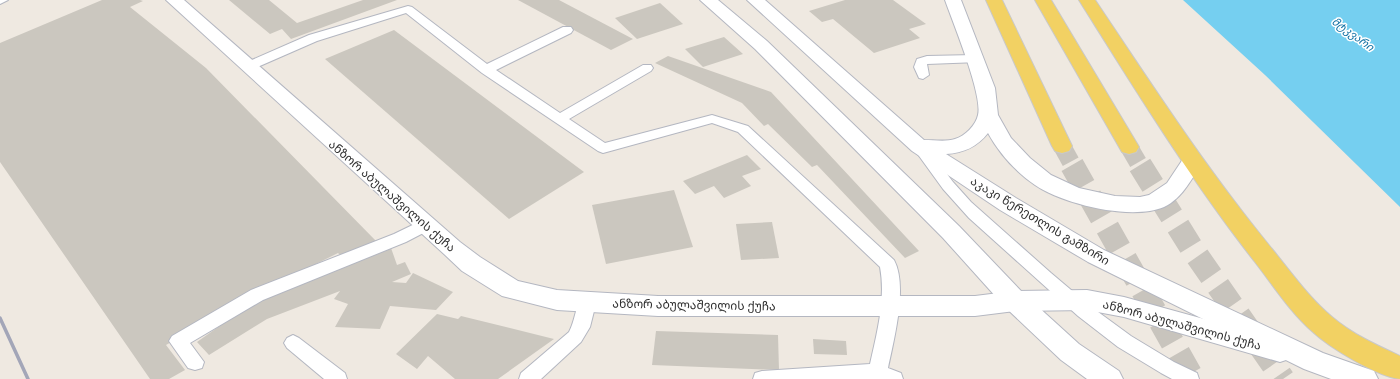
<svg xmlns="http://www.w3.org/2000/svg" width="1400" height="379" font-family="'Space Grotesk','Noto Sans Georgian',sans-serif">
<rect width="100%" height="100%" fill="#efe9e1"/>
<path fill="#75cff0" d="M 1183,0 L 1400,0 L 1400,207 L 1265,75 Z"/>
<g fill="#cbc7bf">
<path d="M 102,0 L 140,0 L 143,1 L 130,7 L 206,68 L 376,241 L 343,258 L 338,253 L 250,297 L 166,345 L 185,370 L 169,379 L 150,379 L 0,162 L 0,43 Z"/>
<path d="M 229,0 L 269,0 L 297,23 L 363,0 L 397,0 L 291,39 L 282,29 L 270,34 Z"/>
<path d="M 518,0 L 559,0 L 633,39 L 611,50 Z"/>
<path d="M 845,0 L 893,0 L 926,24 L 909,29 L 920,38 L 874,53 L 833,19 L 822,22 L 809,11 Z"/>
<path d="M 660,3 L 683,24 L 637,39 L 615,18 Z"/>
<path d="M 394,30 L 584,172 L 509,219 L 325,59 Z"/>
<path d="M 724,37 L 743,54 L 703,67 L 685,49 Z"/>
<path d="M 668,56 L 771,92 L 919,251 L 905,258 L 817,165 L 812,167 L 768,124 L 764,126 L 742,103 L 655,63 Z"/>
<path d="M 747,155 L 761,169 L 742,176 L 751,186 L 724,198 L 714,186 L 695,194 L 683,181 Z"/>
<path d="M 674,190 L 693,247 L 606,264 L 592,205 Z"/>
<path d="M 772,222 L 779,258 L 741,260 L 736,224 Z"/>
<path d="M 391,248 L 397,265 L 405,262 L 411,274 L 392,282 L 406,283 L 413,273 L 453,292 L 436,310 L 390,306 L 380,329 L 335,327 L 348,304 L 334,299 L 340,291 L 267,319 L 209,355 L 197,342 L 221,325 L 219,320 L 261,298 Z"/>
<path d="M 437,314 L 458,319 L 461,316 L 554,339 L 498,379 L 455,379 L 428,356 L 417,369 L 396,354 Z"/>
<path d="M 656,331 L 778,335 L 779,370 L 652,365 Z"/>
<path d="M 813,339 L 846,341 L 847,355 L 814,354 Z"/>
</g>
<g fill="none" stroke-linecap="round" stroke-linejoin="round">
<g stroke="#c8c4bd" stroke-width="18" stroke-dasharray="18 10" stroke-linecap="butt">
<path d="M 1062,146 L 1073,166"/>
<path d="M 1129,147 L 1140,166"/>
</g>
<g stroke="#c8c4bd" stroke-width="24" stroke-dasharray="24 12" stroke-linecap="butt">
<path d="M 1072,165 L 1193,379"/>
<path d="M 1140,165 L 1191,247 L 1283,379"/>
</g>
<defs>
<g id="service">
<path d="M 0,0 L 8,0 L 0,4 Z"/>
<path d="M 408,6 L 412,7 L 487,64 L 563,27 L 571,27 L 573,30 L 571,33 L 496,70 L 560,113 L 643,65 L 651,65 L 653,68 L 651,71 L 569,119 L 605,143 L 712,115 L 748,126 L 894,260 C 908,286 894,339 888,368 L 901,373 L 903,379 L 753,379 L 755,373 L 762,371 L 870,364 C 877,333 886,299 880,267 L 738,132 L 712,123 L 603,153 L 598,151 L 482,73 L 406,13 L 317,41 L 253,69 L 249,70 L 243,66 L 245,63 L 309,35 Z"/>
<path d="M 975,55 L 981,59 L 979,62 L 927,64 L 929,75 L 923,79 L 919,78 L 914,67 L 917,59 L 927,56 Z"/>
<path d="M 921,144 L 926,146 L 953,182 L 971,202 L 1051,273 L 1090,306 L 1131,336 L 1174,362 L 1197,373 L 1199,379 L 1172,379 L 1161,373 L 1118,347 L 1078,316 L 969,218 L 943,189 L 914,149 L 916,146 Z"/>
<path d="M 425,219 L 431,221 L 433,225 L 431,229 L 406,242 L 263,300 L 190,343 L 204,362 L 202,368 L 195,370 L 188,368 L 169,341 L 172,336 L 251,290 L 394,234 Z"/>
<path d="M 587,296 L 593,298 L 596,303 L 590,327 L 581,342 L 541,379 L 519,379 L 521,373 L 569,332 C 575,321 575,309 581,298 Z"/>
<path d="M 293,335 L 299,338 L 345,373 L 347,379 L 324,379 L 287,348 L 284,343 L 287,338 Z"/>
</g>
<path id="tertiary" d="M 166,0 L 184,0 L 460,242 L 480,257 L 518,281 L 557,290 L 658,296 L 975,296 L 1015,291 L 1087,290 L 1124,297 L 1280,340 L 1289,343 L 1293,351 L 1289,359 L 1280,362 L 1124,317 L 1087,310 L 1015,311 L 975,316 L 658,316 L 557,310 L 502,296 L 462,271 L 444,254 Z"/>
<g id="secondary">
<path d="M 700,0 L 718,0 L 767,41 L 959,226 L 1024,294 L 1079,344 L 1119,371 L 1123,379 L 1087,379 L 1061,360 L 1006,308 L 943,238 L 755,49 Z"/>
<path d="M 747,0 L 765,0 L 924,140 C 934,140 946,142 955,139 C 965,136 976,125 978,115 C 983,95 953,23 945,0 L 961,0 L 995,88 L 998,115 L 1011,138 L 1030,158 L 1051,175 L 1079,188 L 1115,196 L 1140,197 L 1149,195 L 1167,183 L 1185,156 L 1192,154 L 1199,156 L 1203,161 C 1192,178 1183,198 1164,207 C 1131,221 1063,204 1035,185 C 1016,172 999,153 988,133 C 977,147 964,153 946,154 L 1016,198 L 1104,250 L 1323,353 L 1374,371 L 1378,379 L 1331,379 L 1304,369 L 1088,262 L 1000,210 L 912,151 Z"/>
</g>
<g id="primary">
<path d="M 986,0 L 1002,0 L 1072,146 L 1069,151 L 1062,153 L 1055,151 L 1052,146 Z"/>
<path d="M 1035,0 L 1051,0 L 1139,147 L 1136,152 L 1129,154 L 1122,152 Z"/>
<path d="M 1079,0 L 1095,0 C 1152,85 1207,170 1272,249 C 1291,272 1309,298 1332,317 C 1352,334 1376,345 1400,356 L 1400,379 C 1378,377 1329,347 1313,332 C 1290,312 1273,285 1255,262 C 1190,179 1135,89 1079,0 Z"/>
</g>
</defs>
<use href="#service" stroke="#b4b7c1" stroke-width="2"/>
<use href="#tertiary" stroke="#b4b7c1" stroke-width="2"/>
<use href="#secondary" stroke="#b4b7c1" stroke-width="2"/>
<use href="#primary" stroke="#c9c9c9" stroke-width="2"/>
<use href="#service" fill="#fff" fill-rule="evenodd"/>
<use href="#tertiary" fill="#fff" fill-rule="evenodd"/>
<use href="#secondary" fill="#fff" fill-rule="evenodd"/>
<use href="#primary" fill="#f2d163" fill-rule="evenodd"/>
<path stroke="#a3a6b8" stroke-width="3.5" d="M 0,318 L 28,379"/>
</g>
<g text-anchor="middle" stroke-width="3" stroke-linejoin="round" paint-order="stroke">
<g font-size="11" font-style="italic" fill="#0d6fa3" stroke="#fff">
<text transform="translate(1353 34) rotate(36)" y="4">მტკვარი</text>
</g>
<g font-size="12" fill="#2e2e2e" stroke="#fff">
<text transform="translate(392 196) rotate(41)" y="4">ანზორ აბულაშვილის ქუჩა</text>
<text transform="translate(1040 221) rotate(31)" y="4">აკაკი წერეთლის გამზირი</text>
<text transform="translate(694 305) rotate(1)" y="4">ანზორ აბულაშვილის ქუჩა</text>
<text transform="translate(1182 325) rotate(15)" y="4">ანზორ აბულაშვილის ქუჩა</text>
</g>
</g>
</svg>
